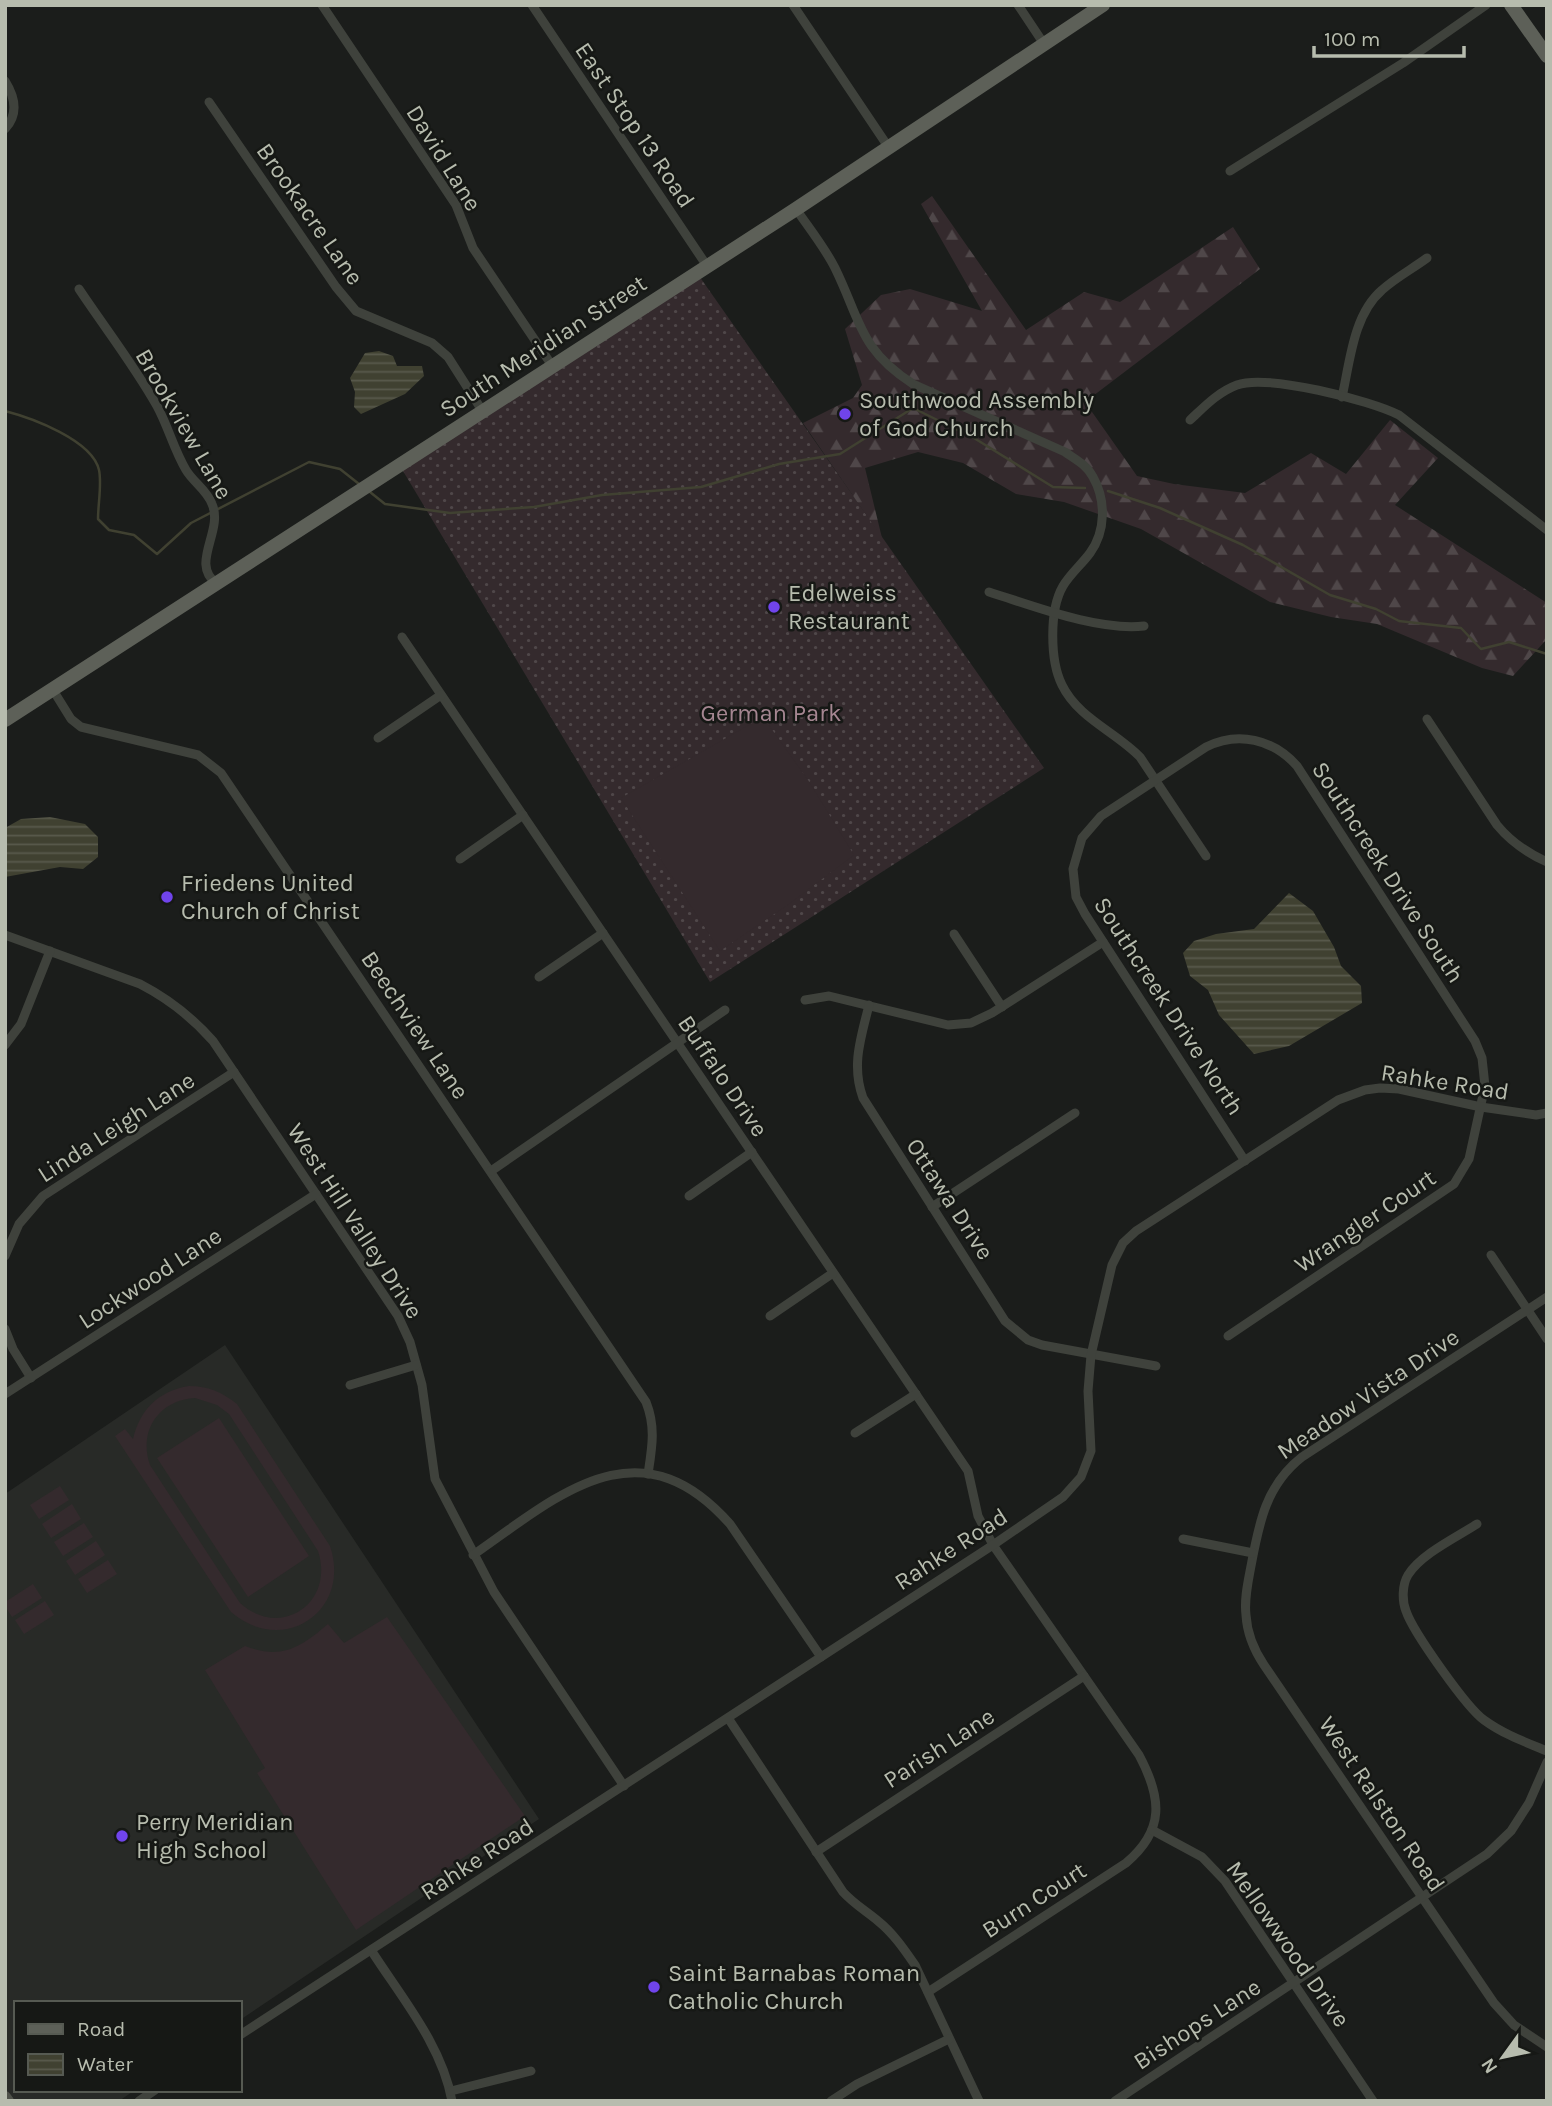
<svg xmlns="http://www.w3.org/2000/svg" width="1552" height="2106" font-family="Karla,sans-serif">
<defs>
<pattern id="grass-dots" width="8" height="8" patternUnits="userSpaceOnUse" patternTransform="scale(1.75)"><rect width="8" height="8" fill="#342a2d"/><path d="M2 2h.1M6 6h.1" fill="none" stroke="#4f4749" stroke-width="1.8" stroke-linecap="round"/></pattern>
<pattern id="forest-firs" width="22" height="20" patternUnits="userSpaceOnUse" patternTransform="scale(1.75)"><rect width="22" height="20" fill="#342a2d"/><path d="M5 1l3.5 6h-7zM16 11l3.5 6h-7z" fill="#4f4749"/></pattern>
<pattern id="water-rules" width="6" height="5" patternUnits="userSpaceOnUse" patternTransform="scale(1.75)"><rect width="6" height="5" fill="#404131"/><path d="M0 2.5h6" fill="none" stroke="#595a4c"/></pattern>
</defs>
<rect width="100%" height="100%" fill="#1b1d1b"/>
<path fill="#282a27" d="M 225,1345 L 539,1819 L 240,2020 L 240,2003 L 16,2003 L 16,2090 L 135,2090 L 119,2101 L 11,2101 L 5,2091 L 5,1494 Z"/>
<path fill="url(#grass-dots)" d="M 697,273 L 1044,768 L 710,982 L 400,466 Z"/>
<path fill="url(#forest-firs)" d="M 932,196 L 1026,330 L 1084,292 L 1120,302 L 1233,227 L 1260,269 L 1085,402 L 1137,476 L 1174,484 L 1245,493 L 1311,453 L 1346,474 L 1390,420 L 1438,458 L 1395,505 L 1547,603 L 1547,639 L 1513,676 L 1482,668 L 1377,624 L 1331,617 L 1270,602 L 1141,529 L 1064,502 L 1016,494 L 963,463 L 918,452 L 865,468 L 882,538 L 803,423 L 853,398 L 862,385 L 845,329 L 881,295 L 910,289 L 982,311 L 921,204 Z"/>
<g fill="#342a2d" fill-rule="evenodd">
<path d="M 763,717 L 808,780 L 854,855 L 789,904 L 720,951 L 621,798 Z"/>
<path d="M 189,1386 C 208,1386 222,1392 237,1404 L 330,1546 C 352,1611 283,1657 231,1612 L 115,1436 L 125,1429 L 133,1439 C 140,1410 158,1391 189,1386 ZM 195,1398 L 217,1405 L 229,1414 L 318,1551 C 335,1603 281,1640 240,1603 L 150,1465 C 138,1431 159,1400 195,1398 Z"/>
<path d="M 219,1418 L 309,1556 L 248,1597 L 157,1458 Z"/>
<path d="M 60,1486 L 69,1500 L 39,1519 L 30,1505 Z"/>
<path d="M 72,1504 L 81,1519 L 51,1538 L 42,1524 Z"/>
<path d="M 84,1523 L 93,1537 L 63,1556 L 54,1542 Z"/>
<path d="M 96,1541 L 105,1555 L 75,1575 L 66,1561 Z"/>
<path d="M 108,1560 L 117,1574 L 87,1593 L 78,1579 Z"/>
<path d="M 33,1584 L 42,1598 L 12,1617 L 5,1606 L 5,1602 Z"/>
<path d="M 45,1601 L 54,1615 L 24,1634 L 15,1620 Z"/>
<path d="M 387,1617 L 525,1816 L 356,1930 L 257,1773 L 265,1768 L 205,1670 L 245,1646 C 281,1660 300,1648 328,1624 L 344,1643 Z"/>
</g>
<g fill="url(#water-rules)">
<path d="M 379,351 L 393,356 L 397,366 L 422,366 L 424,376 L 405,394 L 361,414 L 354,407 L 355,392 L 350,378 L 365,353 Z"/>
<path d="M 50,817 L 85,824 L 98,837 L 98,857 L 83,869 L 60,867 L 5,877 L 5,828 L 21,819 Z"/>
<path d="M 1289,893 L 1313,911 L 1334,947 L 1341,966 L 1361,986 L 1362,1003 L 1289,1046 L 1254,1054 L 1219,1015 L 1208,990 L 1190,976 L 1183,953 L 1194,941 L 1216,934 L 1254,929 Z"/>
</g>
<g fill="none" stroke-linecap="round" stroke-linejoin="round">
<g stroke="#404131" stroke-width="2.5">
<path d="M 5,411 C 32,418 92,440 99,470 C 102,484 98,504 98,519 L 109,530 L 134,535 L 157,554 L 191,523 L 309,462 L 340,469 L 359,484"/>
<path d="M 1108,491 L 1160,508 L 1243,545 L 1330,595 L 1376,609 L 1399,621 L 1461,628 L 1481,649 L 1509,642 L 1547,654"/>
<path d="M 370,492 L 385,504 L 450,513 L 534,507 L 602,495 L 701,487 L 779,464 L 840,454 L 913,408 L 974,438 L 1053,487 L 1085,488"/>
</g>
<g stroke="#3f423c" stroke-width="9">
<path d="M 322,5 L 456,205 L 473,248 L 553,367"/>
<path d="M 532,5 L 707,266"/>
<path d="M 793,5 L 889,148"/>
<path d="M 1018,5 L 1044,44"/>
<path d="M 5,81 C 15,97 19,114 5,129"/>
<path d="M 209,102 L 336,287 L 356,311 L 432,343 L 448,357 L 483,412"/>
<path d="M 1230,171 L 1403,63 L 1486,5"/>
<path d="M 796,209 C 809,228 825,248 835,268 C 861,321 859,349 913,384 L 1065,452 C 1075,459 1087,465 1093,477 C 1106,500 1106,531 1090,553 C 1082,564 1070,574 1063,586 C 1049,610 1050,661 1062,685 C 1078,718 1116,732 1140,757 L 1206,856"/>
<path d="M 79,289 C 105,328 134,365 157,406 C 168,426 174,450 186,470 C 193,482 207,490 212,504 C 224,531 189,564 217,584"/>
<path d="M 1342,397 C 1350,362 1353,315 1382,290 C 1395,278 1412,269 1427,258"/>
<path d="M 1190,420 C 1204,407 1218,392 1237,385 C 1267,374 1370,400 1399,415 L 1547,530"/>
<path d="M 989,592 C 1034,606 1097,631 1144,626"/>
<path d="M 402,637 L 968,1471 L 978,1516 L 993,1545 L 1139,1755 C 1162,1798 1165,1830 1126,1863 L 928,1992"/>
<path d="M 53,690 L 71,719 L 81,727 L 198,755 L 221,773 L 646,1402 C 656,1427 652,1448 648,1474"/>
<path d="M 1427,719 L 1497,825 C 1511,842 1527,853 1547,862"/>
<path d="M 378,738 L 441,695"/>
<path d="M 460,859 L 523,815"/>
<path d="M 954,934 L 1002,1007"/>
<path d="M 5,935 L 140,984 C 169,999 191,1016 213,1041 L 398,1316 L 410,1342 L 422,1385 L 435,1479 L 494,1592 L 624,1786"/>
<path d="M 539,977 L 603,933"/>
<path d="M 805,1000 L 829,996 L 948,1025 L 971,1023 L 992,1013 L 1103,942"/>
<path d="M 869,1005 C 861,1038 851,1065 863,1098 L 1005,1321 L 1028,1340 L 1042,1345 L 1156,1366"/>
<path d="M 5,1045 L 21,1024 L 50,951"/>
<path d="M 491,1171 L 725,1010"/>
<path d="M 689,1196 L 752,1152"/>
<path d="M 932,1207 L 1075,1113"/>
<path d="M 1491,1255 L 1547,1339"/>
<path d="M 5,1256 L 19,1224 L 43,1196 L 234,1072"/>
<path d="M 1547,1297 L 1302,1457 C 1266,1485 1259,1523 1251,1566 C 1248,1582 1244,1599 1246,1615 C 1247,1633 1254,1650 1264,1665 L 1494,2003 L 1514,2025 L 1547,2047"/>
<path d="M 770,1316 L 833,1273"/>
<path d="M 5,1329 L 13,1349 L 31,1378"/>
<path d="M 1228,1336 L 1454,1184 L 1469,1159 L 1485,1086 L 1482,1058 L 1475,1041 L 1297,766 C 1273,739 1238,731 1206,747 L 1101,816 L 1082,838 L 1073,869 L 1076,897 L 1085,914 L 1245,1161"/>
<path d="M 350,1385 L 416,1365"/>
<path d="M 5,1394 L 316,1194"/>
<path d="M 855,1433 L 916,1394"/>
<path d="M 1477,1524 C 1457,1537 1421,1554 1408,1575 C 1402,1585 1402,1601 1406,1611 C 1413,1632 1467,1708 1484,1720 C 1503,1734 1525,1742 1547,1751"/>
<path d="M 1183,1539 L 1253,1553"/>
<path d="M 473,1555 C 559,1495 639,1421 730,1524 L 821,1657"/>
<path d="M 728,1718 L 843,1892 C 854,1904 866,1911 878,1921 C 893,1933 904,1949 915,1965 L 979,2101"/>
<path d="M 1152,1830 L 1202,1857 L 1225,1881 L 1373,2101"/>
<path d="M 816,1852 L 1084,1676"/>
<path d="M 371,1950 C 401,1997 442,2045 452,2101"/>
<path d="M 240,2035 L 993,1545 L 1063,1497 L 1081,1477 L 1091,1451 L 1088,1391 L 1091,1355 L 1112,1265 L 1123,1243 L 1136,1231 L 1338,1100 L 1365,1090 L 1380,1088 L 1399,1089 L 1481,1107 L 1536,1115 L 1547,1113"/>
<path d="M 451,2091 L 531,2071"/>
<path d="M 139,2101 L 155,2090"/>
<path d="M 831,2101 L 857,2084 L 949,2039"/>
<path d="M 1115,2101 L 1487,1854 L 1511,1831 L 1529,1803 L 1547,1762"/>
</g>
<path stroke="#4f524a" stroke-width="12" d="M 5,2097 L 8,2101"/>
<g stroke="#5d6058" stroke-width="14">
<path d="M 1511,5 L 1547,56"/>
<path d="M 5,720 L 796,209 L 1103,5"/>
</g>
</g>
<g fill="#7044eb" stroke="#161815" stroke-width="2.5">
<circle cx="845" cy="414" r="7"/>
<circle cx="774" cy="607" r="7"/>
<circle cx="167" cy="897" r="7"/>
<circle cx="122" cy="1836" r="7"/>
<circle cx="654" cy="1987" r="7"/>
</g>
<g text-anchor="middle" stroke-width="5" stroke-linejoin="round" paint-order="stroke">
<g font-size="24" fill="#b7bcae" stroke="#161815">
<text transform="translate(635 125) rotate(56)" y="8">East Stop 13 Road</text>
<text transform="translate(444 158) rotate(58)" y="8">David Lane</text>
<text transform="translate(310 214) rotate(55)" y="8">Brookacre Lane</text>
<text transform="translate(543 346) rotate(-33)" y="8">South Meridian Street</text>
<text transform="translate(184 424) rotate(60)" y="8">Brookview Lane</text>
<text transform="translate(1388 872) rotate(57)" y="8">Southcreek Drive South</text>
<text transform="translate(1169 1006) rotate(57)" y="8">Southcreek Drive North</text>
<text transform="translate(415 1025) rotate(56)" y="8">Beechview Lane</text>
<text transform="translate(723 1076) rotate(56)" y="8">Buffalo Drive</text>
<text transform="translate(1445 1082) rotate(9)" y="8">Rahke Road</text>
<text transform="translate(116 1127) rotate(-33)" y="8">Linda Leigh Lane</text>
<text transform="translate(950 1199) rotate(57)" y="8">Ottawa Drive</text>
<text transform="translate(355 1221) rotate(57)" y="8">West Hill Valley Drive</text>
<text transform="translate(1365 1221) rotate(-34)" y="8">Wrangler Court</text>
<text transform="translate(150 1278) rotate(-33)" y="8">Lockwood Lane</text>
<text transform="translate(1368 1394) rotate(-34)" y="8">Meadow Vista Drive</text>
<text transform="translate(951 1549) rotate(-33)" y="8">Rahke Road</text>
<text transform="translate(939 1748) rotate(-33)" y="8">Parish Lane</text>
<text transform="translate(1382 1804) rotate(56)" y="8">West Ralston Road</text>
<text transform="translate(477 1859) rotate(-33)" y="8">Rahke Road</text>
<text transform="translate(1034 1900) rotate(-33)" y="8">Burn Court</text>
<text transform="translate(1288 1944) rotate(55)" y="8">Mellowwood Drive</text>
<text transform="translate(1197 2024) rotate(-33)" y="8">Bishops Lane</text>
</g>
<g font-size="24" fill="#b7bcae" stroke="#161815" text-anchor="start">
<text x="859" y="408">Southwood Assembly<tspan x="859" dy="28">of God Church</tspan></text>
<text x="788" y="601">Edelweiss<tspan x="788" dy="28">Restaurant</tspan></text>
<text x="181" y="891">Friedens United<tspan x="181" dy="28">Church of Christ</tspan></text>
<text x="136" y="1830">Perry Meridian<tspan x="136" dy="28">High School</tspan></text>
<text x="668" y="1981">Saint Barnabas Roman<tspan x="668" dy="28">Catholic Church</tspan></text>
</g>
<g font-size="24" fill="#a58691" stroke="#161815">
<text x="771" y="721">German Park</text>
</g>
</g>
<rect width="1552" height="2106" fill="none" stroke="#b7bcae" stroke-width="14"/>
<rect x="14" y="2001" width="228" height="91" fill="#161815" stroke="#565a52" stroke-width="2"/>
<rect x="28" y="2024" width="35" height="10" fill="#5d6058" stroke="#565a52" stroke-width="2"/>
<text x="77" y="2036" font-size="21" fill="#b7bcae">Road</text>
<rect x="28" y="2054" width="35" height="21" fill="url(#water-rules)" stroke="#565a52" stroke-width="2"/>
<text x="77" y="2071" font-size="21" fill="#b7bcae">Water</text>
<g transform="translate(1503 2057) rotate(237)" stroke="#161815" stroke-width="5" paint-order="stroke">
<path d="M0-5L12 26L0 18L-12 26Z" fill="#b7bcae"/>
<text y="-10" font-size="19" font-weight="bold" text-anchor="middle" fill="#b7bcae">N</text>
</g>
<path d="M1314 46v10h150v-10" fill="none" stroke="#b7bcae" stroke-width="3.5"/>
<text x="1324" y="46" font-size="21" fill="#b7bcae" stroke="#161815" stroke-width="5" paint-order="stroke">100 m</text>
</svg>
